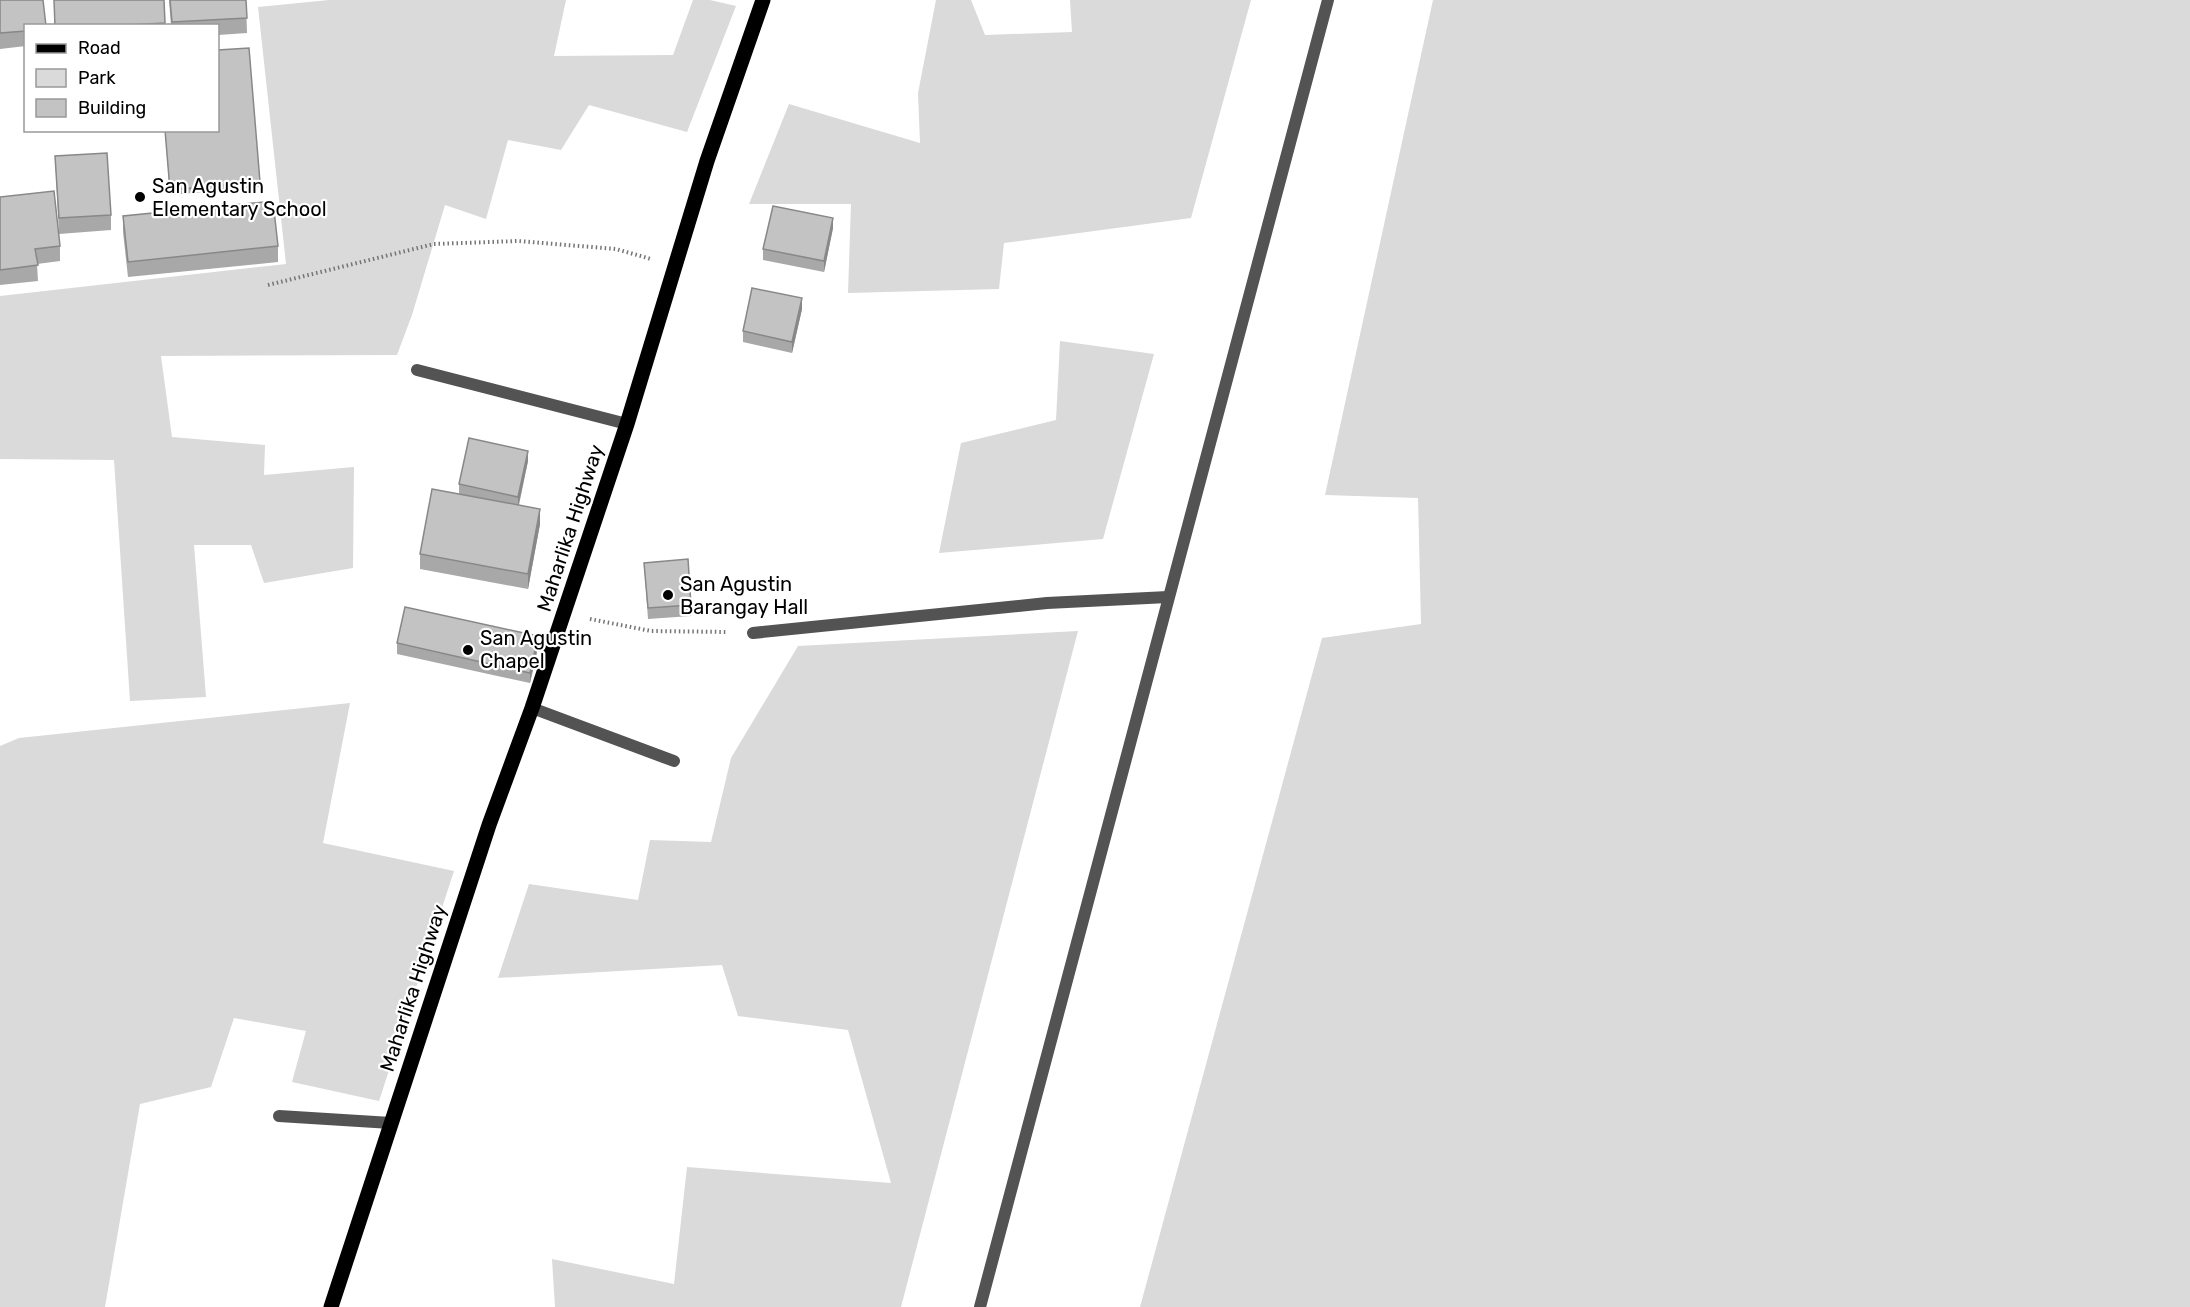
<svg xmlns="http://www.w3.org/2000/svg" width="2190" height="1307" font-family="Rubik,sans-serif">
<rect width="100%" height="100%" fill="#fff"/>
<g fill="#dadada">
<path d="M 329,0 L 566,0 L 554,56 L 673,55 L 693,0 L 710,0 L 736,6 L 687,132 L 589,105 L 561,150 L 508,140 L 486,219 L 445,205 L 412,315 L 397,355 L 161,356 L 172,437 L 265,445 L 264,475 L 354,467 L 353,568 L 264,583 L 251,545 L 194,545 L 206,697 L 130,701 L 114,460 L 0,459 L 0,296 L 286,264 L 258,7 Z"/>
<path d="M 936,0 L 971,0 L 985,35 L 1072,32 L 1070,0 L 1251,0 L 1191,218 L 1004,243 L 999,289 L 848,293 L 851,204 L 749,204 L 789,104 L 920,143 L 918,93 Z"/>
<path d="M 1433,0 L 2190,0 L 2190,1307 L 1140,1307 L 1322,638 L 1421,624 L 1418,498 L 1325,495 Z"/>
<path d="M 1060,341 L 1154,354 L 1103,539 L 939,553 L 961,443 L 1056,420 Z"/>
<path d="M 1078,631 L 901,1307 L 555,1307 L 552,1259 L 674,1284 L 687,1167 L 891,1183 L 848,1030 L 738,1016 L 722,965 L 498,978 L 529,884 L 638,900 L 650,840 L 711,842 L 731,758 L 798,646 Z"/>
<path d="M 350,703 L 323,843 L 454,871 L 379,1101 L 292,1082 L 306,1031 L 234,1018 L 211,1087 L 140,1104 L 105,1307 L 0,1307 L 0,746 L 19,738 Z"/>
</g>
<g fill="none" stroke-linecap="round" stroke-linejoin="round">
<g stroke="#757575" stroke-width="4" stroke-dasharray="1.5 3" stroke-linecap="butt">
<path d="M 268,285 L 434,244 L 518,241 L 616,249 L 651,259"/>
<path d="M 590,619 L 651,631 L 728,632"/>
</g>
<g stroke="#535353" stroke-width="12">
<path d="M 417,370 L 627,424"/>
<path d="M 532,708 L 674,761"/>
<path d="M 279,1116 L 391,1123"/>
</g>
<g stroke="#535353" stroke-width="12">
<path d="M 753,633 L 1047,603 L 1168,597"/>
<path d="M 980,1307 L 1328,0"/>
</g>
<path stroke="#000" stroke-width="15" d="M 331,1307 L 489,825 L 532,708 L 627,424 L 707,161 L 763,0"/>
</g>
<g fill="#a8a8a8">
<path d="M 0,0 L 26,26 L 26,46 L 0,49 Z"/>
<path d="M 54,0 L 164,0 L 165,26 L 54,26 Z"/>
<path d="M 169,0 L 246,0 L 247,33 L 218,35 L 218,26 L 171,26 Z"/>
<path d="M 165,130 L 260,182 L 260,187 L 170,195 Z"/>
<path d="M 55,156 L 111,215 L 111,230 L 59,234 Z"/>
<path d="M 0,197 L 60,246 L 60,261 L 37,264 L 38,281 L 0,285 Z"/>
<path d="M 123,216 L 278,246 L 278,262 L 128,277 L 123,232 Z"/>
<path d="M 833,228 L 824,272 L 763,260 L 763,249 Z"/>
<path d="M 802,309 L 792,353 L 743,342 L 743,331 Z"/>
<path d="M 528,461 L 519,505 L 540,524 L 528,589 L 420,569 L 420,554 L 459,494 L 459,484 Z"/>
<path d="M 644,563 L 691,605 L 691,616 L 648,619 Z"/>
<path d="M 397,643 L 538,647 L 530,683 L 397,654 Z"/>
</g>
<g fill="#888">
<path d="M 833,218 L 833,228 L 824,272 L 824,261 Z"/>
<path d="M 802,298 L 802,309 L 792,353 L 792,342 Z"/>
<path d="M 528,451 L 528,461 L 518,507 L 518,497 Z"/>
<path d="M 540,509 L 540,524 L 528,589 L 528,574 Z"/>
<path d="M 538,636 L 538,647 L 530,683 L 530,673 Z"/>
</g>
<g fill="#c3c3c3" stroke="#888" stroke-width="1.5">
<path d="M 0,0 L 43,0 L 46,26 L 26,26 L 26,31 L 0,33 Z"/>
<path d="M 54,0 L 164,0 L 165,23 L 108,26 L 55,26 Z"/>
<path d="M 170,0 L 246,0 L 247,18 L 172,22 Z"/>
<path d="M 249,48 L 260,182 L 170,190 L 165,130 L 218,130 L 218,50 Z"/>
<path d="M 107,153 L 111,215 L 59,218 L 55,156 Z"/>
<path d="M 54,191 L 60,246 L 35,249 L 38,265 L 0,270 L 0,197 Z"/>
<path d="M 273,201 L 278,246 L 128,262 L 123,216 Z"/>
<path d="M 773,206 L 833,218 L 824,261 L 763,249 Z"/>
<path d="M 752,288 L 802,298 L 792,342 L 743,331 Z"/>
<path d="M 469,438 L 528,451 L 518,497 L 459,484 Z"/>
<path d="M 432,489 L 540,509 L 528,574 L 420,554 Z"/>
<path d="M 688,559 L 691,605 L 648,608 L 644,563 Z"/>
<path d="M 405,607 L 538,636 L 530,673 L 397,643 Z"/>
</g>
<g fill="#000" stroke="#fff" stroke-width="2">
<circle cx="140" cy="197" r="6"/>
<circle cx="668" cy="595" r="6"/>
<circle cx="468" cy="650" r="6"/>
</g>
<g text-anchor="middle" stroke-width="4.5" stroke-linejoin="round" paint-order="stroke">
<g font-size="20" fill="#000" stroke="#fff" text-anchor="start">
<text x="152" y="193">San Agustin<tspan x="152" dy="23">Elementary School</tspan></text>
<text x="680" y="591">San Agustin<tspan x="680" dy="23">Barangay Hall</tspan></text>
<text x="480" y="645">San Agustin<tspan x="480" dy="23">Chapel</tspan></text>
</g>
<g font-size="20" fill="#000" stroke="#fff">
<text transform="translate(570 528) rotate(-72)" y="7">Maharlika Highway</text>
<text transform="translate(413 988) rotate(-72)" y="7">Maharlika Highway</text>
</g>
</g>
<rect x="24" y="24" width="195" height="108" fill="#ffffff" stroke="#999999" stroke-width="1.5"/>
<rect x="36" y="44" width="30" height="9" fill="#000000" stroke="#999999" stroke-width="1.5"/>
<text x="78" y="54" font-size="18" fill="#000000">Road</text>
<rect x="36" y="69" width="30" height="18" fill="#dadada" stroke="#999999" stroke-width="1.5"/>
<text x="78" y="84" font-size="18" fill="#000000">Park</text>
<rect x="36" y="99" width="30" height="18" fill="#c3c3c3" stroke="#999999" stroke-width="1.5"/>
<text x="78" y="114" font-size="18" fill="#000000">Building</text>
</svg>
